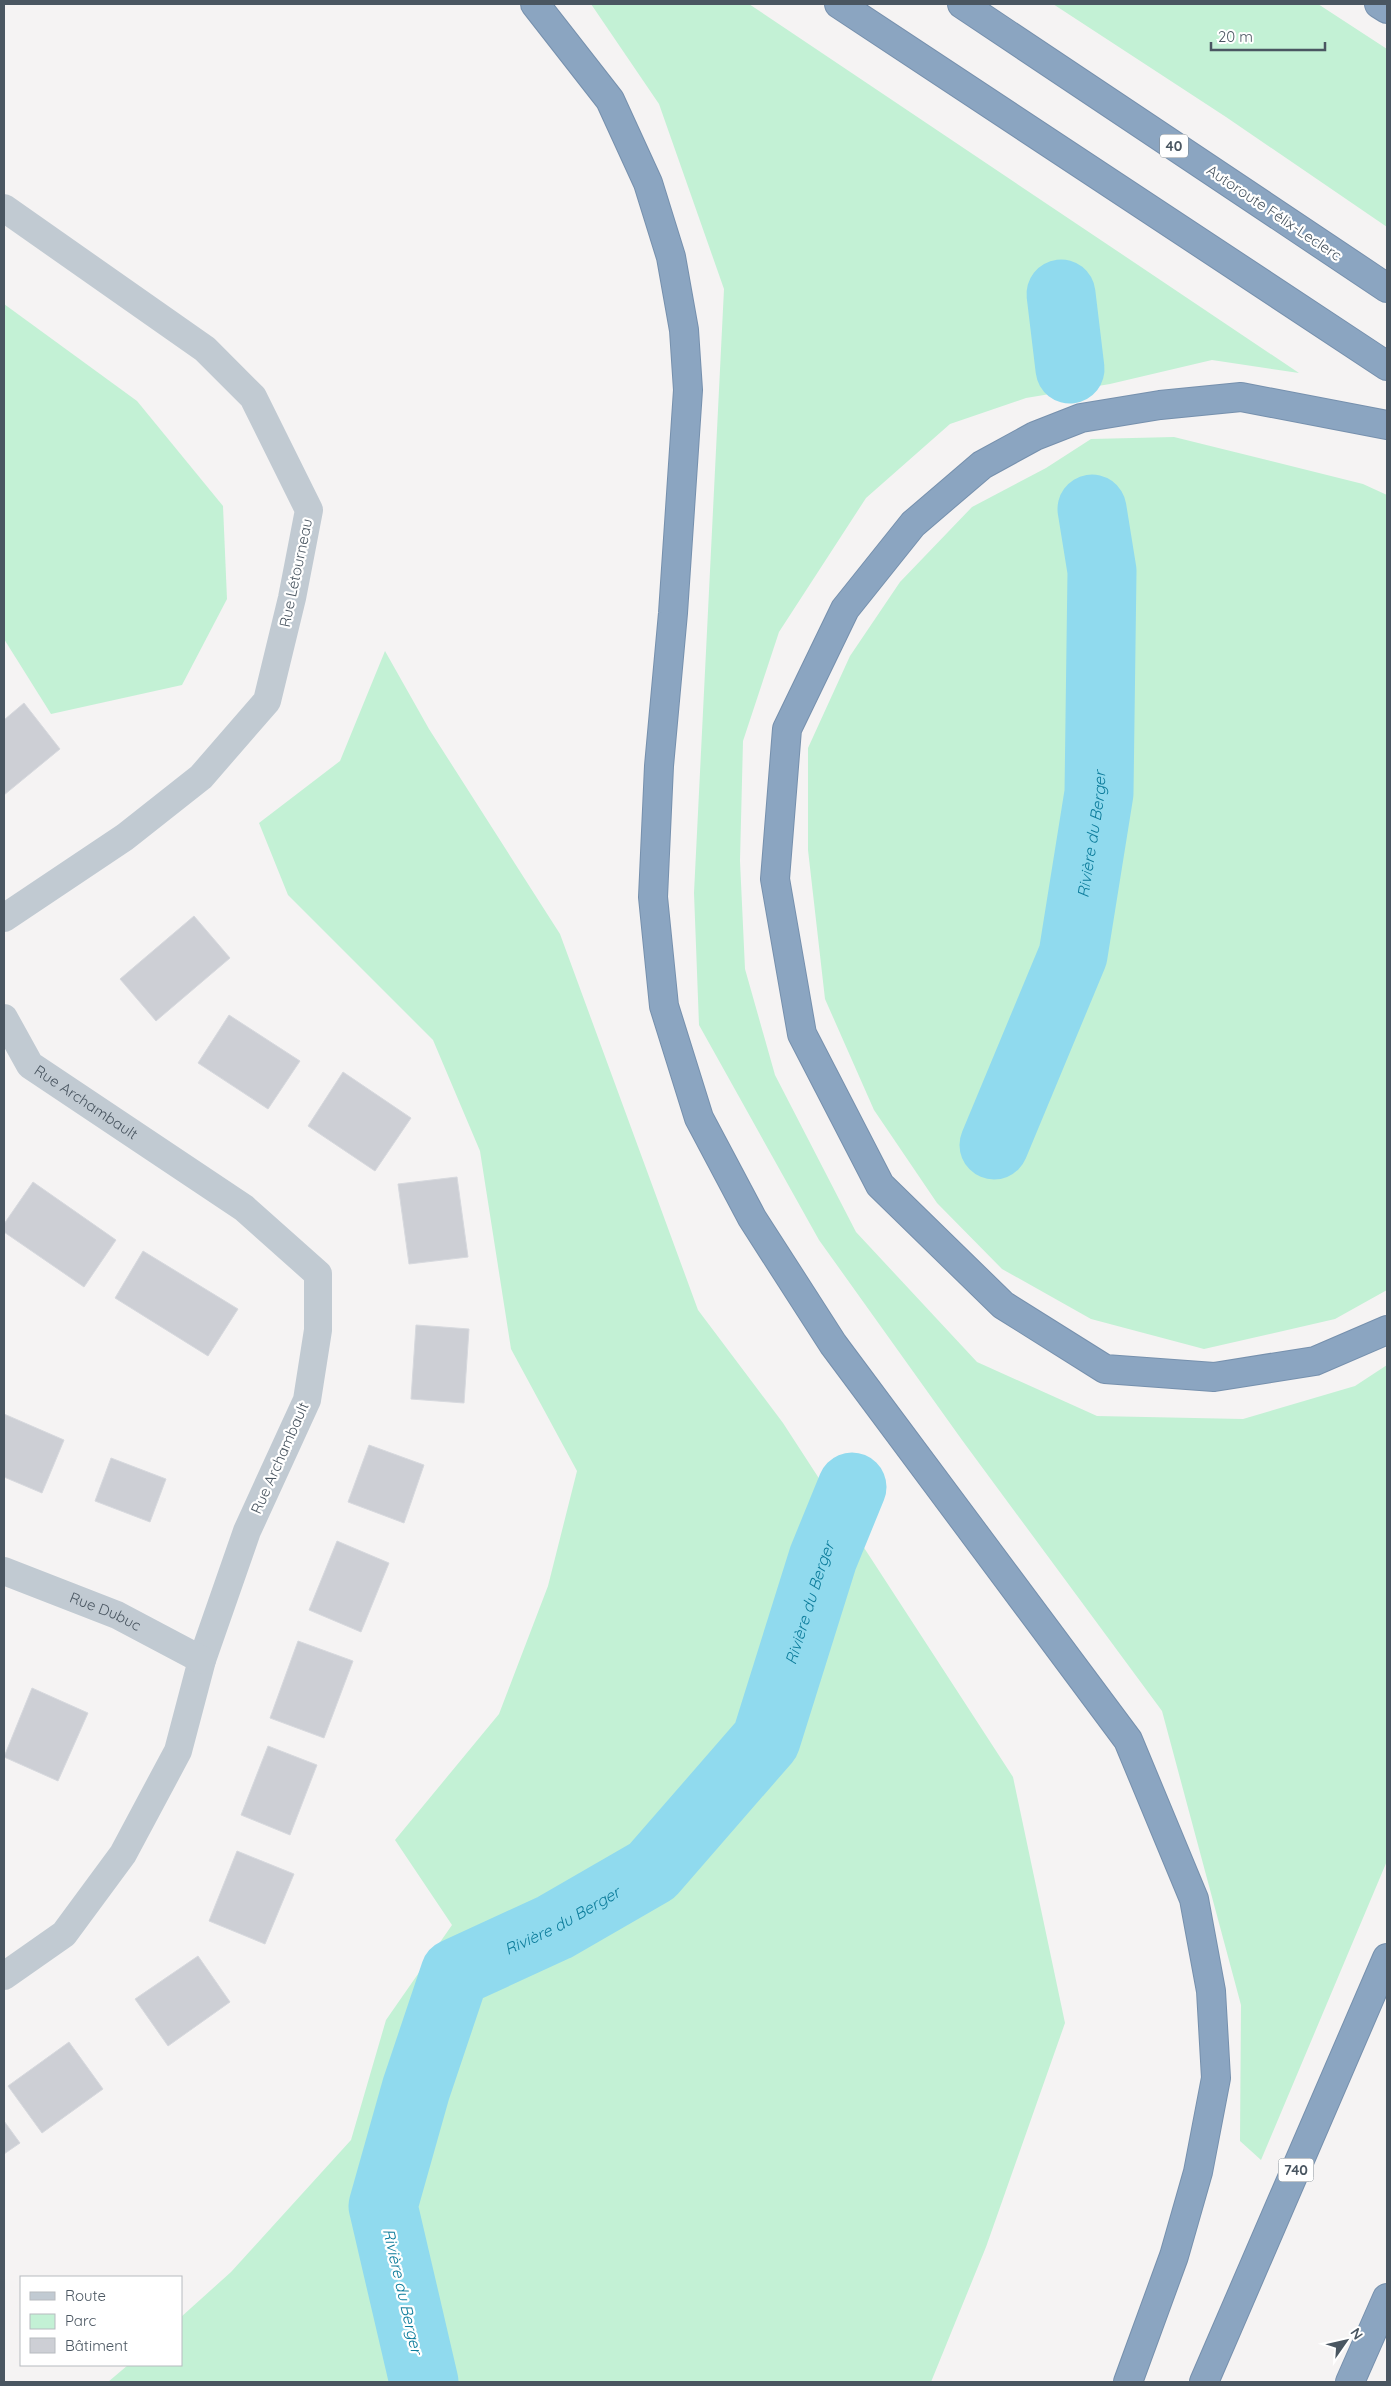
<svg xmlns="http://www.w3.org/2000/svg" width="1391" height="2386" font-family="Quicksand,sans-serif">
<rect width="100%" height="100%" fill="#f5f3f3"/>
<g fill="#c3f1d5">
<path d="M 591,4 L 749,4 L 1299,373 L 1212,360 L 1110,384 L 1026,398 L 950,424 L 866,498 L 779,632 L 743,741 L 740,861 L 745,969 L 775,1075 L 856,1232 L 977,1362 L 1097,1416 L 1243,1419 L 1355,1386 L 1387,1365 L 1387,1861 L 1261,2160 L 1240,2141 L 1241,2005 L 1162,1711 L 962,1440 L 819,1240 L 699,1025 L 694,893 L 724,289 L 659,104 Z"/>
<path d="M 1053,4 L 1318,4 L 1387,49 L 1387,227 L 1226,117 Z"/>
<path d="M 4,304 L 137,401 L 223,506 L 227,599 L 182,685 L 51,714 L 4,639 Z"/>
<path d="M 1174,437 L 1363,484 L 1387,495 L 1387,1290 L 1335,1319 L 1204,1349 L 1091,1319 L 1002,1269 L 937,1203 L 874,1110 L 825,999 L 808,850 L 808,748 L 850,656 L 900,582 L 972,507 L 1046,468 L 1091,439 Z"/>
<path d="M 385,651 L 429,729 L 560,934 L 698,1310 L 783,1423 L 1013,1777 L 1065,2023 L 986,2247 L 931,2382 L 108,2382 L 128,2365 L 181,2365 L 181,2317 L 231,2272 L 351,2140 L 386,2020 L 452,1925 L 395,1840 L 499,1714 L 548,1586 L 577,1471 L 511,1349 L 480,1151 L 433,1040 L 288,895 L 259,823 L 340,761 Z"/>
</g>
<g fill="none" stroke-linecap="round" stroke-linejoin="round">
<g stroke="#90daee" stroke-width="69">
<path d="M 1061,294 L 1070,369"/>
<path id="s1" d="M 994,1145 L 1073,955 L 1099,793 L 1102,571 L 1092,509"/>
<path id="s2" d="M 424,2382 L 383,2206 L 416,2089 L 455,1973 L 555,1927 L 652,1871 L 766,1740 L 823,1558 L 852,1487"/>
</g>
</g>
<g fill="#cdcfd5" stroke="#d7d9de">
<path d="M 24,703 L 60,749 L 4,795 L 4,720 Z"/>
<path d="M 194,916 L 230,958 L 156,1021 L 120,979 Z"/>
<path d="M 229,1015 L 300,1061 L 268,1109 L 198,1063 Z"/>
<path d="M 343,1072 L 411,1118 L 375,1171 L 308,1126 Z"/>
<path d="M 457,1177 L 468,1257 L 409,1264 L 398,1184 Z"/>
<path d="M 33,1182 L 116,1240 L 84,1287 L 4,1232 L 4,1224 Z"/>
<path d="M 143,1251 L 238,1309 L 208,1356 L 115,1298 Z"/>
<path d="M 416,1325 L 469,1329 L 464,1403 L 411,1399 Z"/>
<path d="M 4,1414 L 64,1440 L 42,1493 L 4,1477 Z"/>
<path d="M 369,1445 L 424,1465 L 404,1523 L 348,1502 Z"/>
<path d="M 111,1458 L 166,1479 L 150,1522 L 95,1501 Z"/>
<path d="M 337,1541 L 389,1563 L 361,1632 L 309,1610 Z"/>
<path d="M 298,1641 L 353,1661 L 324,1738 L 270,1718 Z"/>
<path d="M 32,1688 L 88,1713 L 58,1781 L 4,1757 Z"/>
<path d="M 268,1746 L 317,1765 L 290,1835 L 241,1815 Z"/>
<path d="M 237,1851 L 294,1874 L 265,1944 L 209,1921 Z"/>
<path d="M 198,1956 L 230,2002 L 168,2046 L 135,1999 Z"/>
<path d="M 69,2042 L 103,2089 L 42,2133 L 8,2086 Z"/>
<path d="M 4,2121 L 20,2143 L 4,2154 Z"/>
</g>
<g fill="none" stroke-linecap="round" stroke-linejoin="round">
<defs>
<g id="highway">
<path d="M 535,4 L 610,100 L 648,183 L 671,257 L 684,330 L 688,390 L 673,613 L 659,766 L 653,897 L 664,1006 L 699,1118 L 752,1218 L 833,1344 L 1128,1740 L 1194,1899 L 1211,1991 L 1216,2078 L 1198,2172 L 1174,2256 L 1128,2382"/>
<path d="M 839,4 L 1387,366"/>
<path d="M 962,4 L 1387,288"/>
<path d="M 1379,4 L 1387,9"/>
<path d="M 1387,425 L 1241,397 L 1160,405 L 1081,418 L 1035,436 L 982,465 L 913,524 L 845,609 L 787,729 L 775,879 L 802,1034 L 880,1185 L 1003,1305 L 1105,1369 L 1214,1377 L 1315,1361 L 1387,1330"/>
<path d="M 1204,2382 L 1387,1958"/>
<path d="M 1350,2382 L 1387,2298"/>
</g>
</defs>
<use href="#highway" stroke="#7690ad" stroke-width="30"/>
<g stroke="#c1cad2" stroke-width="28">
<path d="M 4,208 L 205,349 L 253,397 L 309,510 L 292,598 L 267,701 L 201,777 L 125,837 L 4,918"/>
<path id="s3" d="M 4,1018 L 30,1065 L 244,1208 L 318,1274 L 318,1330 L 307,1400 L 247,1531 L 202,1660 L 178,1751 L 123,1854 L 64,1934 L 4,1976"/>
<path id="s4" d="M 4,1571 L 117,1615 L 202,1660"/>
</g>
<use href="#highway" stroke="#8ba5c1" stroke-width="28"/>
</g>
<g text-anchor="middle" stroke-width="4.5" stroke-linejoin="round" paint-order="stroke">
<g fill="#fff" stroke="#808990" stroke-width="1">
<rect x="1160" y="134.5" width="28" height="23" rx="4"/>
<rect x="1278.5" y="2158.5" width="35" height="23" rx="4"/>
</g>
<g font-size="14" font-weight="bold" fill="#4a5661">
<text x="1174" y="151">40</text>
<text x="1296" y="2175">740</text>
</g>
<g font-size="15" fill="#4a5661" stroke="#fff">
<text transform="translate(1274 213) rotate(34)" y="5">Autoroute Félix-Leclerc</text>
<text transform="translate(296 573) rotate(-78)" y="5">Rue Létourneau</text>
<text dy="5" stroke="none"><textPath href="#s3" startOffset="121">Rue Archambault</textPath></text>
<text transform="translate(280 1458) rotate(-66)" y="5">Rue Archambault</text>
<text dy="5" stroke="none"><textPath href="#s4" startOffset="109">Rue Dubuc</textPath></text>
</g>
<g font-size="16" font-style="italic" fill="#0c7c9b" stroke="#fff">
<text dy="6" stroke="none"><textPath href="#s1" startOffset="328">Rivière du Berger</textPath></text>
<text dy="6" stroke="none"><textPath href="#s2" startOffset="964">Rivière du Berger</textPath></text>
<text dy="6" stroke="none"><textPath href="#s2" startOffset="544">Rivière du Berger</textPath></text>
<text transform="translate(403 2291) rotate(77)" y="6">Rivière du Berger</text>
</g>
</g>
<rect width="1391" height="2386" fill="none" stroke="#4a5661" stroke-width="10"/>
<rect x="20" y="2276" width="162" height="90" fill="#ffffff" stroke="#b7bbc0"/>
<rect x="30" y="2292" width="25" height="8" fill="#c1cad2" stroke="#b7bbc0"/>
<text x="65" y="2301" font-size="15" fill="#4a5661">Route</text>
<rect x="30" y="2314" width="25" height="15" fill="#c3f1d5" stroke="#b7bbc0"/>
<text x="65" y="2326" font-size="15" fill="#4a5661">Parc</text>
<rect x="30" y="2338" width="25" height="15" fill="#cdcfd5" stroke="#b7bbc0"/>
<text x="65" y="2351" font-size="15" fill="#4a5661">Bâtiment</text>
<g transform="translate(1346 2341) rotate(56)" stroke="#ffffff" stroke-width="4" paint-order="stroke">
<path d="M0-4L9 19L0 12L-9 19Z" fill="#4a5661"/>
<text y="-8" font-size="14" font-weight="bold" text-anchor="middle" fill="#4a5661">N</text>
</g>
<path d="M1211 42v8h114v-8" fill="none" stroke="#4a5661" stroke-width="2.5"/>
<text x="1218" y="42" font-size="15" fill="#4a5661" stroke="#ffffff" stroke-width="4" paint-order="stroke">20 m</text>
</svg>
